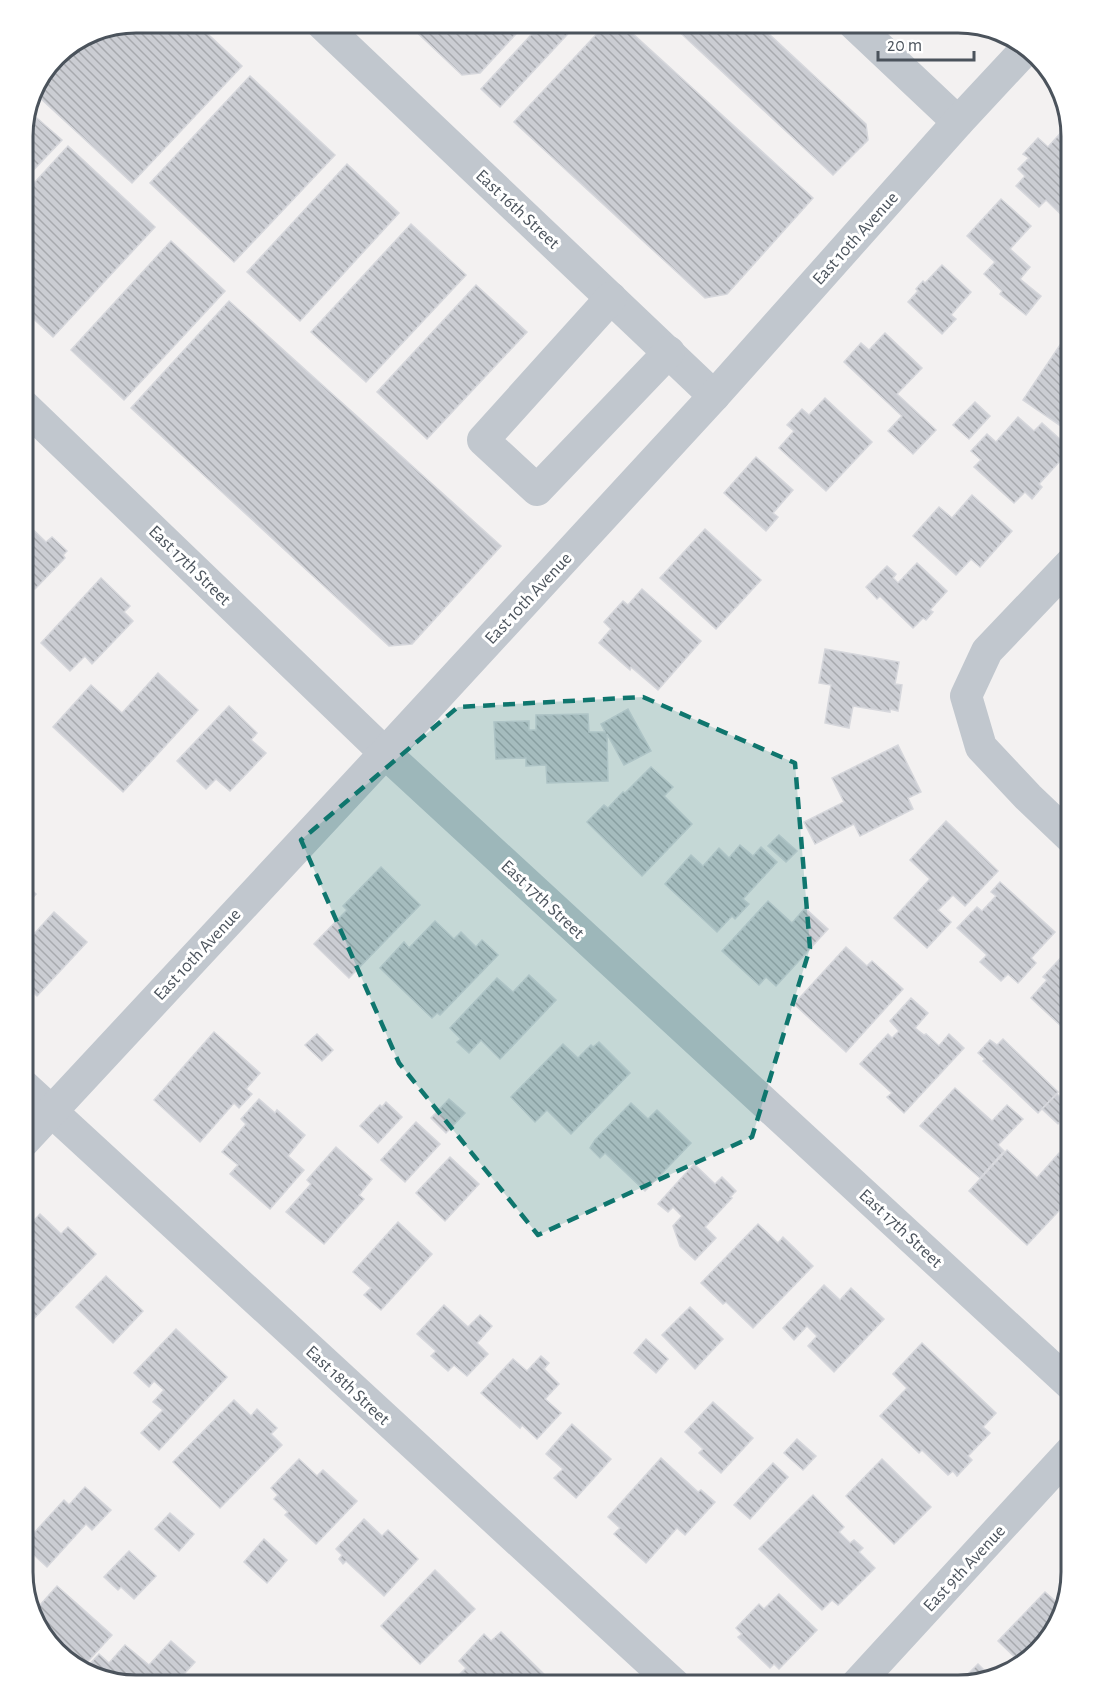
<svg xmlns="http://www.w3.org/2000/svg" width="1094" height="1708" font-family="'Alegreya Sans',sans-serif">
<defs>
<pattern id="building-back-hatch" width="6" height="6" patternUnits="userSpaceOnUse" patternTransform="scale(1.5)"><rect width="6" height="6" fill="#cbcdd3"/><path d="M-1 5l2 2M0 0l6 6M5-1l2 2" fill="none" stroke="#a7a9ae"/></pattern>
</defs>
<rect width="100%" height="100%" fill="#f3f1f1"/>
<g fill="url(#building-back-hatch)" stroke="#d6d7dc" stroke-width="1.5">
<path d="M 136,22 L 196,23 L 242,66 L 132,183 L 38,96 L 51,67 L 70,46 L 93,31 Z"/>
<path d="M 407,23 L 526,23 L 480,73 L 462,75 Z"/>
<path d="M 542,23 L 578,23 L 500,107 L 481,89 Z"/>
<path d="M 607,23 L 621,23 L 813,198 L 727,294 L 705,298 L 514,122 Z"/>
<path d="M 670,23 L 757,23 L 866,124 L 868,140 L 833,175 Z"/>
<path d="M 940,23 L 966,23 L 973,25 L 967,32 L 952,33 Z"/>
<path d="M 250,76 L 335,155 L 234,262 L 150,183 Z"/>
<path d="M 30,112 L 62,140 L 23,181 L 23,129 Z"/>
<path d="M 1064,129 L 1071,136 L 1071,224 L 1046,200 L 1039,207 L 1016,186 L 1025,176 L 1018,169 L 1029,158 L 1023,154 L 1038,138 L 1048,147 Z"/>
<path d="M 68,146 L 155,227 L 53,337 L 23,309 L 23,195 Z"/>
<path d="M 347,164 L 399,213 L 300,321 L 247,272 Z"/>
<path d="M 1001,199 L 1031,226 L 1010,249 L 1030,267 L 1020,279 L 1041,296 L 1026,315 L 1000,294 L 1002,291 L 984,274 L 995,262 L 967,236 Z"/>
<path d="M 411,224 L 466,275 L 366,382 L 311,332 Z"/>
<path d="M 171,241 L 225,291 L 124,400 L 71,350 Z"/>
<path d="M 942,265 L 971,292 L 951,315 L 956,319 L 942,334 L 908,302 L 918,291 L 916,289 L 923,281 L 925,283 Z"/>
<path d="M 476,285 L 527,332 L 427,439 L 377,392 Z"/>
<path d="M 229,301 L 501,546 L 412,644 L 389,646 L 131,408 Z"/>
<path d="M 885,333 L 922,368 L 897,394 L 936,430 L 913,454 L 888,431 L 902,416 L 844,362 L 861,343 L 869,350 Z"/>
<path d="M 1062,342 L 1071,348 L 1071,433 L 1023,400 Z"/>
<path d="M 825,398 L 872,442 L 826,491 L 779,448 L 794,431 L 787,425 L 802,409 L 809,415 Z"/>
<path d="M 975,402 L 990,416 L 969,439 L 953,425 Z"/>
<path d="M 1018,417 L 1034,431 L 1042,423 L 1071,449 L 1039,484 L 1042,487 L 1032,499 L 1025,492 L 1014,503 L 974,467 L 981,460 L 971,451 L 987,434 L 996,442 Z"/>
<path d="M 756,457 L 793,490 L 773,513 L 778,517 L 766,531 L 724,493 Z"/>
<path d="M 972,495 L 1012,531 L 980,567 L 971,559 L 956,575 L 913,536 L 939,507 L 952,518 Z"/>
<path d="M 23,520 L 46,542 L 52,537 L 67,551 L 63,555 L 65,558 L 35,589 L 33,587 L 24,597 Z"/>
<path d="M 705,529 L 761,580 L 716,629 L 660,578 Z"/>
<path d="M 917,563 L 947,591 L 930,610 L 933,612 L 926,620 L 923,618 L 913,628 L 880,596 L 877,599 L 866,587 L 887,566 L 896,574 L 893,578 L 898,583 Z"/>
<path d="M 101,578 L 130,606 L 124,612 L 133,621 L 92,664 L 85,656 L 70,671 L 41,643 Z"/>
<path d="M 642,589 L 701,641 L 658,690 L 631,667 L 630,670 L 599,643 L 611,629 L 604,622 L 623,601 L 628,605 Z"/>
<path d="M 825,649 L 899,662 L 895,684 L 902,685 L 898,711 L 890,709 L 890,712 L 853,706 L 849,728 L 825,723 L 831,685 L 819,683 Z"/>
<path d="M 158,673 L 198,710 L 123,792 L 53,727 L 91,685 L 122,713 Z"/>
<path d="M 1061,698 L 1071,698 L 1071,747 L 1064,748 Z"/>
<path d="M 229,706 L 257,733 L 251,740 L 266,753 L 230,791 L 216,779 L 206,789 L 177,761 Z"/>
<path d="M 628,709 L 651,751 L 624,765 L 607,734 L 608,781 L 547,783 L 546,765 L 526,766 L 526,758 L 496,759 L 494,722 L 529,721 L 529,730 L 536,730 L 536,715 L 588,714 L 589,732 L 605,732 L 601,724 Z"/>
<path d="M 898,745 L 921,792 L 908,798 L 913,809 L 860,836 L 854,824 L 815,844 L 804,822 L 844,802 L 832,778 Z"/>
<path d="M 651,767 L 673,787 L 664,796 L 692,824 L 642,876 L 587,822 L 604,805 L 608,808 L 623,792 L 625,793 Z"/>
<path d="M 946,821 L 998,871 L 965,906 L 953,895 L 938,910 L 951,922 L 927,948 L 894,918 L 930,879 L 910,860 Z"/>
<path d="M 779,835 L 797,851 L 786,862 L 768,846 Z"/>
<path d="M 740,845 L 753,856 L 761,847 L 777,862 L 743,899 L 749,904 L 735,919 L 732,916 L 717,932 L 665,884 L 691,855 L 703,866 L 719,848 L 729,858 Z"/>
<path d="M 381,867 L 420,905 L 349,978 L 314,944 L 347,910 L 343,906 Z"/>
<path d="M 23,882 L 36,894 L 23,908 Z"/>
<path d="M 1000,882 L 1055,932 L 1031,958 L 1036,963 L 1018,983 L 1008,974 L 1001,981 L 980,962 L 987,955 L 957,928 L 977,907 L 982,911 L 996,896 L 991,892 Z"/>
<path d="M 768,901 L 792,923 L 805,908 L 828,929 L 776,986 L 766,977 L 759,985 L 722,951 Z"/>
<path d="M 54,912 L 87,942 L 37,996 L 23,983 L 23,946 Z"/>
<path d="M 435,921 L 454,939 L 461,932 L 476,947 L 482,940 L 498,955 L 440,1015 L 437,1013 L 432,1018 L 380,968 L 404,942 L 409,948 Z"/>
<path d="M 846,947 L 867,966 L 872,961 L 903,989 L 846,1052 L 794,1004 Z"/>
<path d="M 1071,947 L 1071,1024 L 1067,1020 L 1061,1026 L 1031,998 L 1047,980 L 1043,977 Z"/>
<path d="M 529,975 L 556,1000 L 500,1059 L 481,1040 L 469,1053 L 457,1042 L 461,1039 L 450,1028 L 497,978 L 513,992 Z"/>
<path d="M 911,998 L 928,1013 L 915,1028 L 924,1035 L 926,1034 L 939,1046 L 949,1034 L 964,1048 L 904,1113 L 887,1097 L 892,1093 L 860,1064 L 888,1034 L 892,1038 L 899,1031 L 890,1021 Z"/>
<path d="M 214,1032 L 260,1073 L 246,1089 L 252,1094 L 239,1108 L 234,1103 L 200,1142 L 154,1100 Z"/>
<path d="M 317,1034 L 333,1050 L 322,1061 L 305,1045 Z"/>
<path d="M 1003,1039 L 1058,1092 L 1038,1113 L 983,1061 L 985,1059 L 978,1053 L 990,1040 L 997,1045 Z"/>
<path d="M 599,1042 L 630,1073 L 571,1134 L 547,1110 L 535,1122 L 511,1097 L 563,1044 L 578,1058 L 591,1045 L 593,1047 Z"/>
<path d="M 955,1088 L 992,1121 L 1007,1105 L 1023,1119 L 998,1145 L 1004,1151 L 980,1178 L 920,1126 Z"/>
<path d="M 1057,1094 L 1071,1107 L 1058,1124 L 1042,1109 Z"/>
<path d="M 259,1099 L 275,1113 L 277,1110 L 305,1135 L 288,1156 L 304,1170 L 270,1209 L 230,1174 L 238,1165 L 222,1152 L 246,1124 L 241,1119 Z"/>
<path d="M 449,1099 L 465,1113 L 446,1133 L 431,1118 Z"/>
<path d="M 386,1102 L 402,1117 L 378,1143 L 360,1126 L 380,1105 L 382,1107 Z"/>
<path d="M 631,1103 L 648,1119 L 657,1110 L 691,1143 L 645,1191 L 605,1153 L 600,1158 L 590,1148 L 595,1140 Z"/>
<path d="M 416,1122 L 440,1144 L 405,1182 L 381,1160 Z"/>
<path d="M 336,1147 L 372,1179 L 359,1195 L 364,1199 L 324,1244 L 286,1212 L 311,1184 L 307,1180 Z"/>
<path d="M 1007,1150 L 1037,1178 L 1059,1153 L 1071,1165 L 1071,1192 L 1068,1196 L 1070,1199 L 1027,1245 L 969,1191 Z"/>
<path d="M 450,1157 L 479,1184 L 445,1221 L 416,1193 Z"/>
<path d="M 694,1164 L 715,1184 L 722,1177 L 736,1191 L 730,1197 L 732,1198 L 705,1227 L 716,1238 L 695,1260 L 680,1246 L 673,1226 L 682,1216 L 673,1207 L 668,1212 L 658,1204 Z"/>
<path d="M 40,1214 L 61,1234 L 68,1227 L 96,1254 L 23,1330 L 23,1232 Z"/>
<path d="M 398,1222 L 432,1254 L 381,1310 L 364,1295 L 371,1288 L 353,1272 Z"/>
<path d="M 758,1224 L 778,1243 L 783,1237 L 813,1266 L 753,1328 L 726,1302 L 723,1304 L 701,1283 Z"/>
<path d="M 106,1276 L 143,1311 L 113,1343 L 76,1307 Z"/>
<path d="M 824,1285 L 840,1300 L 851,1288 L 884,1319 L 834,1372 L 808,1346 L 817,1336 L 807,1326 L 794,1340 L 783,1328 Z"/>
<path d="M 444,1305 L 468,1327 L 480,1315 L 492,1326 L 477,1343 L 488,1354 L 467,1376 L 454,1365 L 448,1371 L 431,1356 L 436,1351 L 417,1334 Z"/>
<path d="M 690,1307 L 723,1339 L 695,1369 L 662,1335 Z"/>
<path d="M 176,1329 L 227,1377 L 159,1450 L 141,1433 L 163,1410 L 153,1402 L 164,1390 L 154,1381 L 149,1387 L 134,1373 Z"/>
<path d="M 646,1339 L 668,1359 L 656,1373 L 634,1353 Z"/>
<path d="M 922,1343 L 996,1413 L 983,1427 L 990,1433 L 968,1456 L 972,1460 L 957,1476 L 953,1471 L 948,1475 L 922,1450 L 919,1453 L 880,1416 L 907,1388 L 893,1374 Z"/>
<path d="M 541,1356 L 549,1363 L 544,1369 L 559,1384 L 545,1399 L 561,1413 L 537,1439 L 522,1425 L 520,1428 L 481,1393 L 513,1359 L 527,1371 Z"/>
<path d="M 234,1400 L 251,1416 L 257,1409 L 277,1428 L 271,1434 L 282,1445 L 220,1508 L 173,1462 Z"/>
<path d="M 713,1402 L 753,1438 L 721,1473 L 699,1453 L 703,1449 L 685,1432 Z"/>
<path d="M 572,1424 L 611,1459 L 576,1498 L 554,1478 L 563,1469 L 546,1454 Z"/>
<path d="M 797,1439 L 816,1456 L 803,1470 L 784,1453 Z"/>
<path d="M 661,1458 L 698,1492 L 701,1490 L 715,1502 L 685,1535 L 677,1528 L 646,1563 L 614,1534 L 620,1528 L 608,1517 Z"/>
<path d="M 299,1459 L 317,1476 L 323,1470 L 357,1501 L 316,1544 L 285,1515 L 288,1512 L 274,1499 L 278,1495 L 271,1488 Z"/>
<path d="M 882,1459 L 931,1507 L 894,1544 L 846,1496 Z"/>
<path d="M 773,1463 L 788,1477 L 750,1519 L 734,1505 Z"/>
<path d="M 85,1487 L 111,1510 L 92,1530 L 86,1524 L 47,1567 L 23,1545 L 64,1500 L 69,1505 Z"/>
<path d="M 813,1495 L 844,1527 L 839,1532 L 850,1543 L 854,1540 L 863,1548 L 859,1552 L 875,1568 L 838,1605 L 832,1600 L 822,1610 L 759,1549 Z"/>
<path d="M 170,1513 L 194,1534 L 179,1551 L 155,1529 Z"/>
<path d="M 364,1519 L 382,1536 L 388,1530 L 418,1559 L 384,1596 L 346,1561 L 343,1564 L 339,1559 L 342,1555 L 336,1549 Z"/>
<path d="M 264,1539 L 287,1560 L 267,1583 L 244,1562 Z"/>
<path d="M 23,1550 L 33,1560 L 23,1571 Z"/>
<path d="M 129,1551 L 156,1576 L 134,1599 L 121,1587 L 118,1590 L 104,1577 Z"/>
<path d="M 435,1570 L 475,1609 L 420,1664 L 381,1626 Z"/>
<path d="M 57,1586 L 112,1635 L 81,1669 L 73,1667 L 34,1623 L 32,1614 Z"/>
<path d="M 1045,1592 L 1061,1606 L 1053,1635 L 1021,1663 L 998,1641 Z"/>
<path d="M 779,1594 L 817,1630 L 779,1669 L 774,1664 L 770,1668 L 738,1637 L 742,1634 L 736,1628 L 759,1604 L 764,1609 Z"/>
<path d="M 501,1632 L 550,1680 L 545,1685 L 470,1685 L 459,1675 L 466,1668 L 459,1661 L 484,1634 L 491,1641 Z"/>
<path d="M 171,1641 L 195,1662 L 174,1685 L 129,1685 L 84,1670 L 99,1654 L 109,1663 L 125,1645 L 149,1665 Z"/>
<path d="M 978,1664 L 992,1678 L 957,1685 Z"/>
</g>
<g fill="none" stroke-linecap="round" stroke-linejoin="round">
<g stroke="#c1c7ce" stroke-width="32">
<path d="M 321,23 L 714,396"/>
<path d="M 853,23 L 958,122"/>
<path d="M 611,298 L 483,440 L 537,490 L 669,352"/>
<path d="M 23,405 L 385,753 L 1071,1385"/>
<path d="M 1071,838 L 1028,797 L 981,747 L 966,696 L 987,651 L 1071,563"/>
<path d="M 23,1085 L 675,1685"/>
<path d="M 23,1142 L 385,753 L 714,396 L 958,122 L 1027,48"/>
<path d="M 856,1685 L 1071,1451"/>
</g>
</g>
<path fill="#0f766e" fill-opacity="0.2" stroke="#0f766e" stroke-width="4.5" stroke-dasharray="12 8" stroke-linejoin="round" d="M 643,697 L 795,763 L 810,948 L 752,1137 L 538,1235 L 399,1063 L 301,840 L 458,707 Z"/>
<g text-anchor="middle" stroke-width="6" stroke-linejoin="round" paint-order="stroke">
<g font-size="18" fill="#4b535c" stroke="#fff">
<text transform="translate(518 209) rotate(43)" y="6">East 16th Street</text>
<text transform="translate(855 238) rotate(-48)" y="6">East 10th Avenue</text>
<text transform="translate(190 565) rotate(44)" y="6">East 17th Street</text>
<text transform="translate(528 598) rotate(-47)" y="6">East 10th Avenue</text>
<text transform="translate(543 899) rotate(43)" y="6">East 17th Street</text>
<text transform="translate(197 954) rotate(-47)" y="6">East 10th Avenue</text>
<text transform="translate(901 1228) rotate(43)" y="6">East 17th Street</text>
<text transform="translate(348 1385) rotate(43)" y="6">East 18th Street</text>
<text transform="translate(964 1568) rotate(-47)" y="6">East 9th Avenue</text>
</g>
</g>
<path d="M0 0H1094V1708H0ZM136 33H958A103 103 0 0 1 1061 136V1572A103 103 0 0 1 958 1675H136A103 103 0 0 1 33 1572V136A103 103 0 0 1 136 33Z" fill="#fff" fill-rule="evenodd"/>
<path fill="none" stroke="#4b535c" stroke-width="3" d="M136 33H958A103 103 0 0 1 1061 136V1572A103 103 0 0 1 958 1675H136A103 103 0 0 1 33 1572V136A103 103 0 0 1 136 33Z"/>
<path d="M878 51v9h96v-9" fill="none" stroke="#4b535c" stroke-width="3"/>
<text x="887" y="51" font-size="18" fill="#4b535c" stroke="#ffffff" stroke-width="4.5" paint-order="stroke">20 m</text>
</svg>
